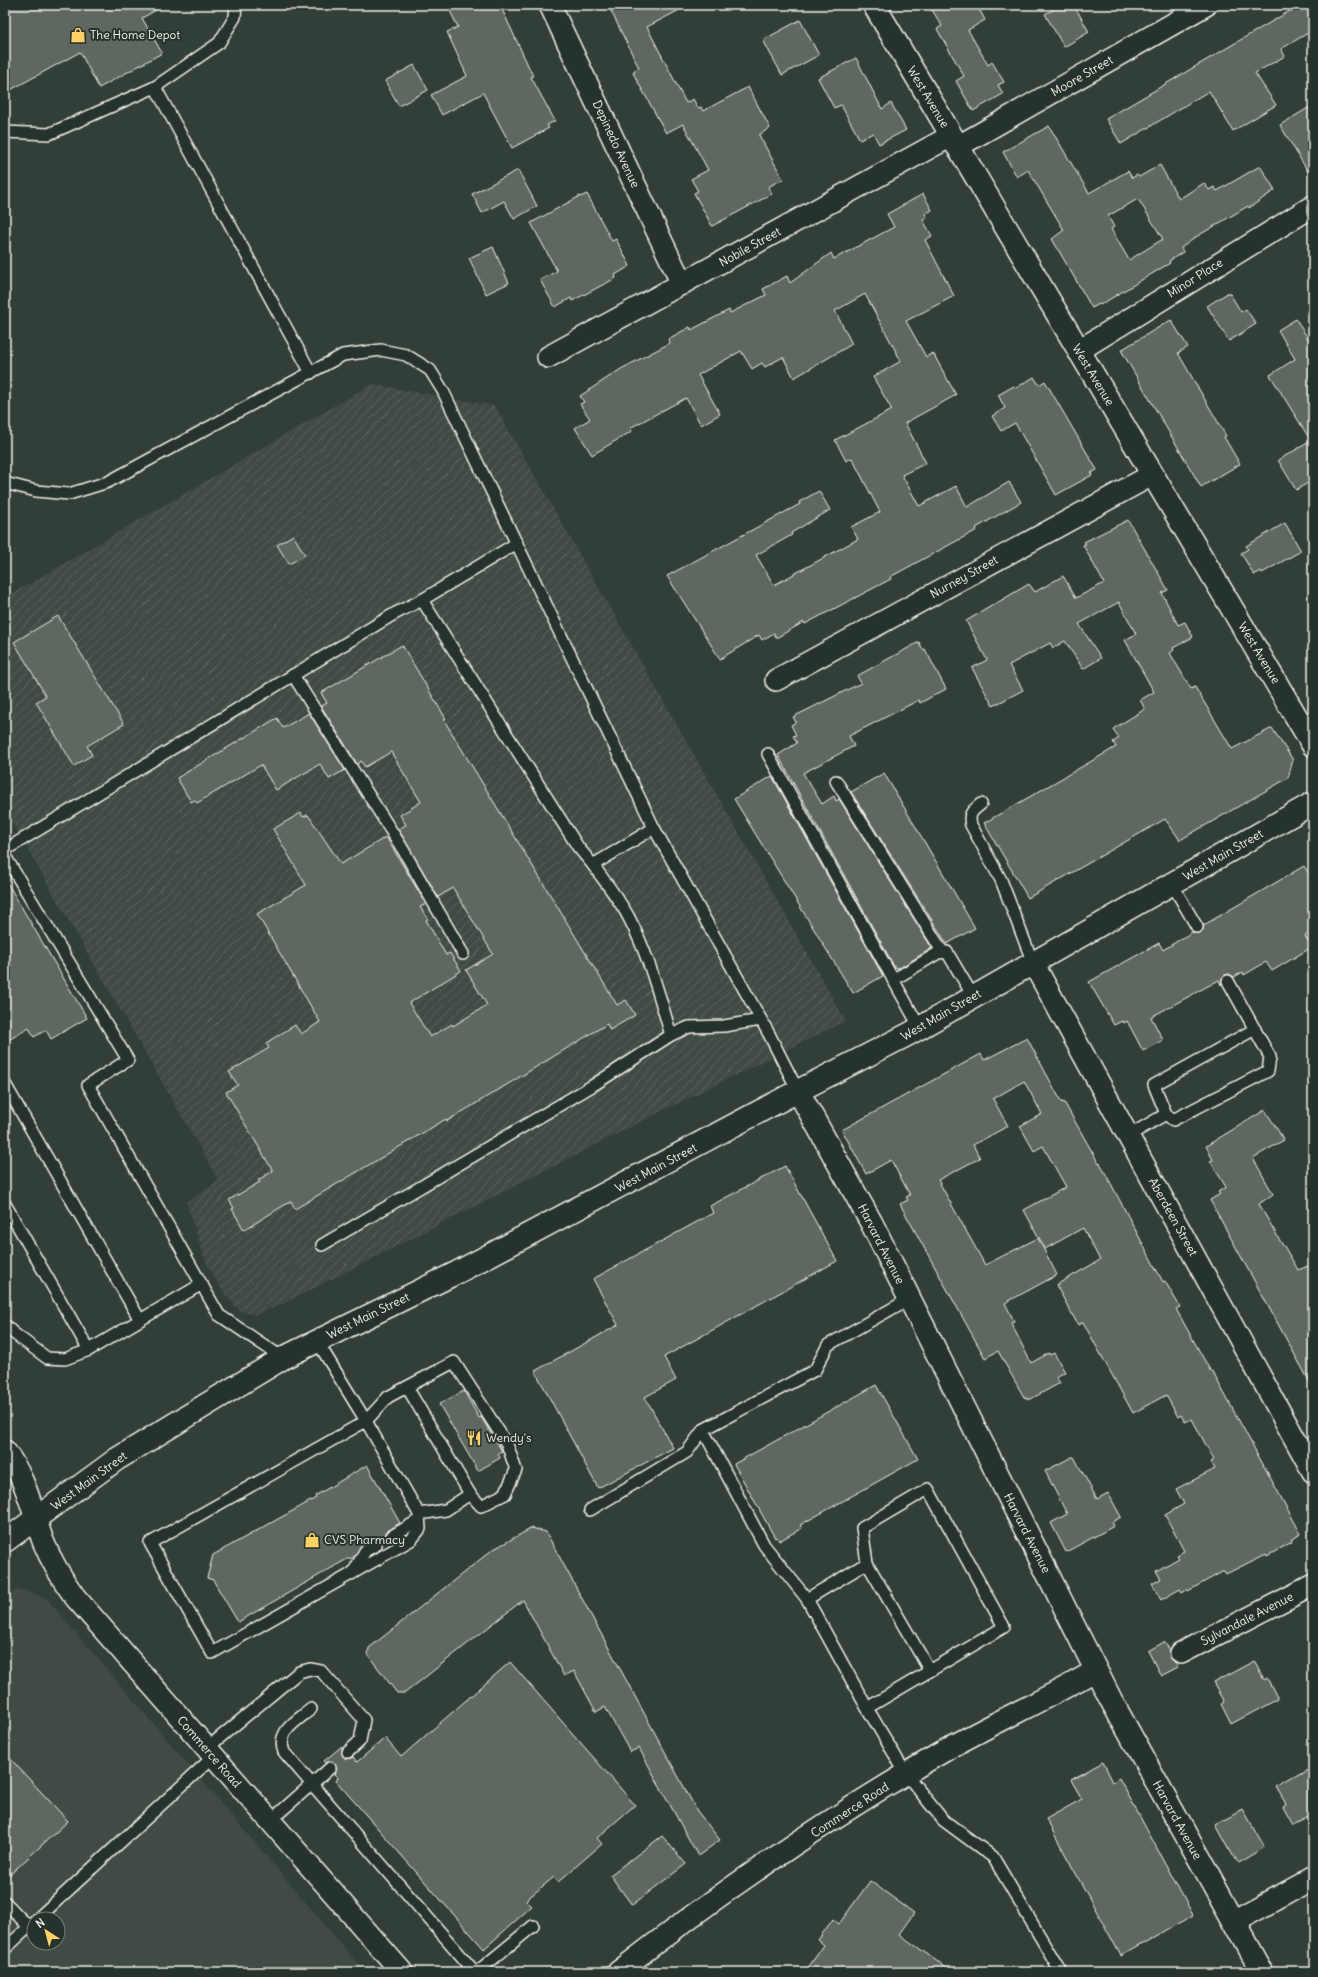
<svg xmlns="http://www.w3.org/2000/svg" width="1318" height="1977" font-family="Delius,sans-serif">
<defs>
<pattern id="industrial-furrows" width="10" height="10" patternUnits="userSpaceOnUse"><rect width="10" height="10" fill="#404b44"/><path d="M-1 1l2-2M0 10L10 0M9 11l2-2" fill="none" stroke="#5c655f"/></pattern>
</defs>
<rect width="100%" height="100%" fill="#323e38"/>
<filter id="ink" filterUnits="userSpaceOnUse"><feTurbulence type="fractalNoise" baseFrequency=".025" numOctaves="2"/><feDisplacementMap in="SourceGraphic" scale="8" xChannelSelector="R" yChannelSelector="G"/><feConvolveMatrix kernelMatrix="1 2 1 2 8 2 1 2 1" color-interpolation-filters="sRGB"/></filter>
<g filter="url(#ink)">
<path fill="#404b44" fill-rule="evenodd" d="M 17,1590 L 30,1591 L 48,1600 L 365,1972 L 5,1972 L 5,1596 ZM 34,1919 L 58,1919 L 58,1943 L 34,1943 Z"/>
<path fill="url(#industrial-furrows)" d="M 372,384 L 495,406 L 846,1021 L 670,1107 L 289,1301 L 256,1315 L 240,1311 L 225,1295 L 207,1265 L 186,1202 L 219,1181 L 5,810 L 5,598 Z"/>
<g fill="#5f6861" stroke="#f4f1e8" fill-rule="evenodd">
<path d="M 5,5 L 165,5 L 142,18 L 162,53 L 99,88 L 80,52 L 5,93 Z"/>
<path d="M 447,5 L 500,5 L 533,76 L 531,77 L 555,121 L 547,125 L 549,128 L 512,148 L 483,93 L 442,115 L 431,95 L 467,76 L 447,32 L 458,27 Z"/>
<path d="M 608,5 L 689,5 L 647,27 L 686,103 L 693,99 L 698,108 L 701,107 L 703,111 L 748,87 L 770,128 L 759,135 L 783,179 L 768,187 L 772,194 L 712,226 L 694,193 L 698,191 L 691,179 L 708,170 L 683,124 L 666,133 L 633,73 L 635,72 L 634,70 L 639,68 Z"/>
<path d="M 929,5 L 977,5 L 985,20 L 968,30 L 988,65 L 992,62 L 1004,82 L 998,85 L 1003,94 L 973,111 L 956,81 L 964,76 L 937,29 L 942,26 Z"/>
<path d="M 1061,5 L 1074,5 L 1089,32 L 1064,47 L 1045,14 Z"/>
<path d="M 1300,5 L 1313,5 L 1313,30 L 1281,49 L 1285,56 L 1255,73 L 1276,105 L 1233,131 L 1209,91 L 1121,144 L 1106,119 Z"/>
<path d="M 800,20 L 819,55 L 782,75 L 763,40 Z"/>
<path d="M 856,58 L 882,109 L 891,103 L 906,130 L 879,144 L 873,133 L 860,140 L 841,105 L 834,108 L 818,78 Z"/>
<path d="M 414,65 L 428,90 L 399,106 L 385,81 Z"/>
<path d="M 1313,105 L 1313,180 L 1280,125 Z"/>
<path d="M 1049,126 L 1089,193 L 1128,171 L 1132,178 L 1137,175 L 1139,177 L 1160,165 L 1179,199 L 1204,183 L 1209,190 L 1214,187 L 1217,191 L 1260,166 L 1275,190 L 1249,208 L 1248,206 L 1196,237 L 1181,248 L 1183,252 L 1169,261 L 1170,263 L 1100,305 L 1099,304 L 1092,308 L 1052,239 L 1064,230 L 1028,170 L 1017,177 L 1003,152 ZM 1138,199 L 1163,239 L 1129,260 L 1111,229 L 1114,227 L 1108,216 Z"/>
<path d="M 518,170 L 537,206 L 514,219 L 504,201 L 482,213 L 472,194 Z"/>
<path d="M 587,194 L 612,241 L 616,239 L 630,266 L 615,275 L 616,278 L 572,301 L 571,298 L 555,307 L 540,280 L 557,271 L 531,223 L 580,196 L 580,197 Z"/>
<path d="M 923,194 L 932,210 L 925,214 L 927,217 L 923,220 L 932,236 L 925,240 L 954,296 L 906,321 L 926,357 L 933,353 L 956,395 L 905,423 L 926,463 L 902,475 L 919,506 L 956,486 L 967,507 L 1009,482 L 1021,502 L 976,528 L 977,530 L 890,577 L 891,579 L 805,624 L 804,622 L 776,638 L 774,633 L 762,640 L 759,635 L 720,659 L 667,576 L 800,504 L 799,502 L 819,491 L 830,510 L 791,533 L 792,535 L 756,555 L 774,585 L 858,539 L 851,527 L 880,512 L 852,458 L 846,461 L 835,440 L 892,410 L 873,377 L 901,361 L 865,294 L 835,311 L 852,344 L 794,378 L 783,357 L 765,367 L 762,363 L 752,369 L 741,351 L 698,375 L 720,414 L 701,425 L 686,398 L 630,428 L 632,431 L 592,455 L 575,428 L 590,419 L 580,404 L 584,402 L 580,396 L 621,369 L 670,343 L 668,339 L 690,327 L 691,330 L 729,310 L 730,313 L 766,295 L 763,289 L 787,276 L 790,283 L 831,253 L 834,259 L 894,227 L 887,214 Z"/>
<path d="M 493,247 L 509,283 L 486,294 L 469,258 Z"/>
<path d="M 1229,292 L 1241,312 L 1246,309 L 1256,324 L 1229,341 L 1207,306 Z"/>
<path d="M 1296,319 L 1313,347 L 1313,480 L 1296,490 L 1278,460 L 1311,441 L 1270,375 L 1295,359 L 1278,330 Z"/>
<path d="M 1171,320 L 1188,347 L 1178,353 L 1226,436 L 1224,437 L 1240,464 L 1201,487 L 1121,350 Z"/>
<path d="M 1034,377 L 1039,385 L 1045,381 L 1097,470 L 1091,473 L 1092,475 L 1056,495 L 1015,423 L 1001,431 L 992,416 L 1005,408 L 998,395 L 1014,386 L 1016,388 Z"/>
<path d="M 1128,520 L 1168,590 L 1162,593 L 1178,625 L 1185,622 L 1193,637 L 1173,648 L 1174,650 L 1170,653 L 1191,689 L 1195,687 L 1232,749 L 1272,728 L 1293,760 L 1288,778 L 1180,840 L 1165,819 L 1028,898 L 984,823 L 1116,747 L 1113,742 L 1119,738 L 1113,729 L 1145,709 L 1140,700 L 1154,692 L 1125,640 L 1136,634 L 1119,602 L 1079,624 L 1101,658 L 1083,669 L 1065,641 L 1053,648 L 1050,643 L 1009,665 L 1023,690 L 993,706 L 972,668 L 987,660 L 966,621 L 1029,584 L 1035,592 L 1063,576 L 1076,598 L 1104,583 L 1083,545 L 1086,544 L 1084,542 Z"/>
<path d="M 1285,523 L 1301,551 L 1262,573 L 1261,571 L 1254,575 L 1241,553 L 1248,549 L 1246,546 Z"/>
<path d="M 293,535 L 305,555 L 289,564 L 277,545 Z"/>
<path d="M 58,616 L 124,724 L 87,746 L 92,755 L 74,766 L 36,702 L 46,696 L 14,642 Z"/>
<path d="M 919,642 L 923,650 L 925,649 L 946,689 L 920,703 L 919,700 L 849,736 L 854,746 L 803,773 L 822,804 L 834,796 L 836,801 L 839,799 L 932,948 L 898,969 L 897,967 L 895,968 L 778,755 L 797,743 L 793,736 L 796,735 L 791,725 L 796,722 L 793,717 L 861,683 L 857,676 Z"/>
<path d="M 402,645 L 446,719 L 444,720 L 617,1005 L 626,1000 L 635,1015 L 610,1030 L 607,1024 L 447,1121 L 446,1119 L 295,1209 L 291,1201 L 244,1230 L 232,1209 L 234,1208 L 229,1200 L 260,1182 L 258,1180 L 273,1171 L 226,1092 L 238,1085 L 229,1072 L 269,1048 L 266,1043 L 295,1025 L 301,1034 L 320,1022 L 257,914 L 306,885 L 273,829 L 301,813 L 303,817 L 308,815 L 341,864 L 386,837 L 426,904 L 420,907 L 428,919 L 426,920 L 446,955 L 450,953 L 461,971 L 409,1003 L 430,1037 L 452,1024 L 453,1026 L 487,1005 L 466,970 L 493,954 L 453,888 L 438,897 L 398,829 L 406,825 L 400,815 L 421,802 L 391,752 L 365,767 L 361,761 L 357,764 L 321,706 L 327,703 L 321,693 Z"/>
<path d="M 309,713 L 345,770 L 329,779 L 320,764 L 276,790 L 261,765 L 197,803 L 195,800 L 191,802 L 177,778 L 277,718 L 283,728 Z"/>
<path d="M 884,773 L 975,928 L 947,944 L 851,792 Z"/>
<path d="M 772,776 L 883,976 L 853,993 L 734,799 Z"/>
<path d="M 1304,866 L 1313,880 L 1313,931 L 1305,936 L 1312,947 L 1272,971 L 1266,962 L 1244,975 L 1243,972 L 1234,977 L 1229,974 L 1225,975 L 1222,978 L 1221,985 L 1219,980 L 1151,1017 L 1163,1040 L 1143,1051 L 1127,1021 L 1124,1023 L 1122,1021 L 1114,1025 L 1089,982 L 1159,943 L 1163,950 L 1192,932 L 1200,933 L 1203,930 L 1204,925 Z"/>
<path d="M 5,879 L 87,1018 L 51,1039 L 46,1030 L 34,1037 L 29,1028 L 5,1042 Z"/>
<path d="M 1027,1038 L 1062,1103 L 1064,1102 L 1099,1164 L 1100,1163 L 1163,1282 L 1165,1281 L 1180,1307 L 1176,1309 L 1211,1372 L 1212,1371 L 1301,1534 L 1291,1540 L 1292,1542 L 1267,1556 L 1266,1554 L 1226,1574 L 1224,1571 L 1188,1591 L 1187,1589 L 1182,1592 L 1180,1589 L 1161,1600 L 1152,1584 L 1161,1579 L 1156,1571 L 1179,1558 L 1177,1555 L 1184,1551 L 1165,1515 L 1184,1504 L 1176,1489 L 1215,1469 L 1211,1462 L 1214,1460 L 1192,1419 L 1185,1422 L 1181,1415 L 1178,1417 L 1166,1395 L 1133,1413 L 1083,1322 L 1078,1325 L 1056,1285 L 1100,1260 L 1083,1228 L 1045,1249 L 1024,1210 L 1066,1187 L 1043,1146 L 1034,1151 L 1020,1126 L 1042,1114 L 1024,1081 L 993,1099 L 1008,1126 L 973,1145 L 980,1158 L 938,1180 L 985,1265 L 1038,1238 L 1057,1275 L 1005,1303 L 1014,1321 L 1011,1323 L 1031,1363 L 1049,1353 L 1050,1355 L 1054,1353 L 1065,1372 L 1056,1377 L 1060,1383 L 1029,1400 L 1028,1398 L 1025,1399 L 998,1351 L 985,1358 L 900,1204 L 908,1200 L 906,1197 L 910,1195 L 891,1160 L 866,1174 L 842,1130 L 981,1054 L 984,1060 Z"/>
<path d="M 1265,1110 L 1284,1140 L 1253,1158 L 1273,1194 L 1259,1204 L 1283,1246 L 1284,1246 L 1298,1270 L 1308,1266 L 1313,1276 L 1313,1388 L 1210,1200 L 1220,1194 L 1218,1192 L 1226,1187 L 1210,1161 L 1213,1160 L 1206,1146 Z"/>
<path d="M 785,1166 L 837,1261 L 664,1357 L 676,1380 L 645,1397 L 673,1448 L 598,1488 L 535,1371 L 618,1325 L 593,1279 L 713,1213 L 710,1206 Z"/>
<path d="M 876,1385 L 918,1459 L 800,1525 L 802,1528 L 779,1541 L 777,1537 L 775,1538 L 734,1464 Z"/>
<path d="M 464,1391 L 479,1418 L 481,1417 L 502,1451 L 498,1453 L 500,1458 L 478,1471 L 439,1404 Z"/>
<path d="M 1072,1457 L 1074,1457 L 1097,1499 L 1108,1493 L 1121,1517 L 1112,1522 L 1114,1526 L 1066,1552 L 1051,1523 L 1067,1514 L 1045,1471 Z"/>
<path d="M 367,1465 L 400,1523 L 386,1532 L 387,1540 L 382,1543 L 376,1538 L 362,1545 L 354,1557 L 350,1559 L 349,1558 L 238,1622 L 213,1580 L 207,1578 L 213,1555 L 316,1498 L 315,1496 Z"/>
<path d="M 532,1528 L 546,1532 L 697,1811 L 720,1840 L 698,1856 L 639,1748 L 630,1752 L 605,1707 L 596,1712 L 574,1671 L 564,1676 L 523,1600 L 405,1693 L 397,1693 L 368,1655 L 369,1648 L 492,1550 Z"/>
<path d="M 1164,1642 L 1170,1650 L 1171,1659 L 1178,1667 L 1161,1676 L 1148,1651 Z"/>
<path d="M 1254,1661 L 1264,1680 L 1267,1678 L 1278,1699 L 1231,1724 L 1221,1704 L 1224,1702 L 1213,1683 Z"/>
<path d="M 510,1662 L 635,1805 L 597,1838 L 602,1844 L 558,1882 L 554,1877 L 526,1900 L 532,1906 L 484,1949 L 336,1781 L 338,1778 L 334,1774 L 337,1770 L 335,1764 L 332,1761 L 325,1763 L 324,1761 L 342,1746 L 343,1756 L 346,1759 L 353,1757 L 357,1762 L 385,1738 L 401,1757 Z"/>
<path d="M 5,1753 L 68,1821 L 5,1879 Z"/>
<path d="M 1103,1762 L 1113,1782 L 1119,1778 L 1193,1915 L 1121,1956 L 1046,1819 L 1082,1799 L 1071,1780 Z"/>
<path d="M 1313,1766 L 1313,1814 L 1293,1824 L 1283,1806 L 1286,1804 L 1276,1787 Z"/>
<path d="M 1243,1810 L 1264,1847 L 1237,1863 L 1216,1825 Z"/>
<path d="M 662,1836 L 686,1864 L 632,1905 L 610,1875 Z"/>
<path d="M 870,1881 L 914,1913 L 899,1934 L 952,1972 L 805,1972 L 824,1945 L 818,1940 L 833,1919 L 839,1924 Z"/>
</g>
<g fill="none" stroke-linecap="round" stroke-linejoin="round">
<defs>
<g id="service">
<path d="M 155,87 L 219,43 L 235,17 L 236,5"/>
<path d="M 5,132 L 49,134 L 155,87 L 311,373"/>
<path d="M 5,483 L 36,491 L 69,494 L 108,482 L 343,355 L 381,350 L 406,355 L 430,370 L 443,391 L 654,828 L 769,1034 L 798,1091"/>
<path d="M 422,600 L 578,847 L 593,865"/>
<path d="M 293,675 L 402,848 L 463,954"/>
<path d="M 768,754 L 920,1028"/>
<path d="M 836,781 L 942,951"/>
<path d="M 981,804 C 972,811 968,814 971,825 L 1001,880 L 1033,963"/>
<path d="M 654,828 L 593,865 C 605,882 618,898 628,916 C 648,953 659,995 671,1035"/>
<path d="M 5,850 L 394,614 L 422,600 L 517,543"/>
<path d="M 5,856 L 128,1060 L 88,1085 L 219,1315 L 283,1358"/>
<path d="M 1172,884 L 1197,927"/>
<path d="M 893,980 L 938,953 L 947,952 L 973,996"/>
<path d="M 1228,981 L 1270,1057 L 1268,1071 L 1173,1120 L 1166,1114 L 1154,1085 L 1255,1029"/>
<path d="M 5,1084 L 140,1320 L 202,1284"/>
<path d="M 1128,1136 L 1166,1114"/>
<path d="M 5,1204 L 89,1350 L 140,1320"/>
<path d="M 322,1245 L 592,1086 L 671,1035 L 689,1027 L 724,1026 L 761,1020"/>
<path d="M 5,1325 L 12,1332 L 47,1358 L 65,1359 L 89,1350"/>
<path d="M 317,1341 L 366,1421 L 150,1543 L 212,1653 L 411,1540 L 420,1529 L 419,1514 L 366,1421 L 388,1397 L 454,1362 L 507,1444 L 516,1470 L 505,1494 L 481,1506 L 470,1494 L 407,1387"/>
<path d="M 703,1430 L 764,1545 L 807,1599"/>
<path d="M 590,1510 L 687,1452 L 703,1430 L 815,1370 L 828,1345 L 909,1299"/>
<path d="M 419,1514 L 446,1510 L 470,1494"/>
<path d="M 392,1536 L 419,1520"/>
<path d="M 867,1563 L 930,1671"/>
<path d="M 353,1573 L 365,1551 L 376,1545"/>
<path d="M 867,1708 L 1004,1627 L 928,1489 L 862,1528 L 867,1563 L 807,1599 L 867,1708 L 906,1774 L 943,1820 L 993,1857 L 1061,1972"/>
<path d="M 311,1709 C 297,1721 276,1731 284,1752 L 475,1972"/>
<path d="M 206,1749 L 299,1672 L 310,1669 L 321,1671 L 364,1720 L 360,1741 L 348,1752"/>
<path d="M 270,1821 L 330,1768"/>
<path d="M 5,1902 L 29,1927"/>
<path d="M 37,1919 L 213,1757"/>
<path d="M 5,1949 L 34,1922"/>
<path d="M 477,1972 L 533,1926"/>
</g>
<g id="minor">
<path d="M 550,5 L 682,284"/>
<path d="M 957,147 L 1206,5"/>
<path d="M 1078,351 L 1313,206"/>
<path d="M 548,357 L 951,136"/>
<path d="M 776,680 L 1152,475"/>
<path d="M 1033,963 L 1313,1472"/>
<path d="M 5,1451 C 26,1478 32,1510 43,1541 C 51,1561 62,1579 75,1597 L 402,1972"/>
<path d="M 1181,1653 L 1313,1585"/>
<path d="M 1234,1921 L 1313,1878"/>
<path d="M 618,1972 C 723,1890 835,1814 951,1747 C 999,1720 1049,1698 1096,1670"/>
</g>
<path id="tertiary" d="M 798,1091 L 871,1222 L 1111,1700 L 1262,1972"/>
<path id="secondary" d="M 874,5 L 1313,745"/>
<path id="primary" d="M 5,1541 L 117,1459 L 283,1358 L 456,1273 L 798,1091 L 909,1034 L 1313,803"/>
</defs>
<use href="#service" stroke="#f4f1e8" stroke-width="14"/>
<use href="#minor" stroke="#f4f1e8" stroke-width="24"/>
<use href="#tertiary" stroke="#f4f1e8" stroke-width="25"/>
<use href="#secondary" stroke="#f4f1e8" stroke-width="25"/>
<use href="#primary" stroke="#f4f1e8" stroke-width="25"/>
<use href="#service" stroke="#26332d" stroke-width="11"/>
<use href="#minor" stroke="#26332d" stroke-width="21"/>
<use href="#tertiary" stroke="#26332d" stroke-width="22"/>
<use href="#secondary" stroke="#26332d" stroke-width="22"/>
<use href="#primary" stroke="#26332d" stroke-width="22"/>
</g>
</g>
<defs>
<symbol id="shop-bare" viewBox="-9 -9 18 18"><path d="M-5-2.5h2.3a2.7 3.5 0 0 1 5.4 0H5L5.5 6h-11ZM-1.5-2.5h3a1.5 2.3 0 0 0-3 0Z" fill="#ffd166" stroke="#26332d" stroke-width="2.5" paint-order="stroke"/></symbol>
<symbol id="restaurant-bare" viewBox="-9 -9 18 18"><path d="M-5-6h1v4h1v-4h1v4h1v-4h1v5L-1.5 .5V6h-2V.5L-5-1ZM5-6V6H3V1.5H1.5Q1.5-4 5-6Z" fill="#ffd166" stroke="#26332d" stroke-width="2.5" paint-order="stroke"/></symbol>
</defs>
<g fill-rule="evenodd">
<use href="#shop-bare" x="67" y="24" width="22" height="22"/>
<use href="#restaurant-bare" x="463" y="1427" width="22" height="22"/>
<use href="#shop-bare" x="301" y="1529" width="22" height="22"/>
</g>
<g text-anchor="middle" stroke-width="4" stroke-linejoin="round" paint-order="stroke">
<g font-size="12" fill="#f4f1e8" stroke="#26332d" text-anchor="start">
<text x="90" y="39">The Home Depot</text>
<text x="486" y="1442">Wendy's</text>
<text x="324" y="1544">CVS Pharmacy</text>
</g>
<g font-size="12" fill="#f4f1e8" stroke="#26332d">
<text transform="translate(1082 76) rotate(-30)" y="4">Moore Street</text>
<text transform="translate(928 97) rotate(59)" y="4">West Avenue</text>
<text transform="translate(616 144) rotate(65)" y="4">Depinedo Avenue</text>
<text transform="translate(750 247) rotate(-29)" y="4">Nobile Street</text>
<text transform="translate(1195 278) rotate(-32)" y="4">Minor Place</text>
<text transform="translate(1093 375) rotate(59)" y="4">West Avenue</text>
<text transform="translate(964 577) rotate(-29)" y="4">Nurney Street</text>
<text transform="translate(1259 653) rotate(59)" y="4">West Avenue</text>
<text transform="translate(1223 855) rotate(-30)" y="4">West Main Street</text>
<text transform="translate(941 1015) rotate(-30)" y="4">West Main Street</text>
<text transform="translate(656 1168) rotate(-28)" y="4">West Main Street</text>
<text transform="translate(1173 1217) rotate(61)" y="4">Aberdeen Street</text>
<text transform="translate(881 1244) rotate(63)" y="4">Harvard Avenue</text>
<text transform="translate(368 1316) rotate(-26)" y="4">West Main Street</text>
<text transform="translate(89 1481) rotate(-36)" y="4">West Main Street</text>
<text transform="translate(1027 1533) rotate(63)" y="4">Harvard Avenue</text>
<text transform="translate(1247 1619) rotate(-27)" y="4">Sylvandale Avenue</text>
<text transform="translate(209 1752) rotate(49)" y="4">Commerce Road</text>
<text transform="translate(850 1810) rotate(-33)" y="4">Commerce Road</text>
<text transform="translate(1177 1820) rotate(61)" y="4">Harvard Avenue</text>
</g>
</g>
<rect width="1318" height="1977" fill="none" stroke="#26332d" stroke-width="20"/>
<rect x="10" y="10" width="1298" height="1957" fill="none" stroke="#f4f1e8" stroke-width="1.5" filter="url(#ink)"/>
<g transform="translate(46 1931) rotate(324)"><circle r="19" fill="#26332d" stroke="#787f78"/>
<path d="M0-3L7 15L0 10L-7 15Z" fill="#ffd166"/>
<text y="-6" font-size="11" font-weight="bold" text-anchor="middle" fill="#f4f1e8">N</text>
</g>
</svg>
